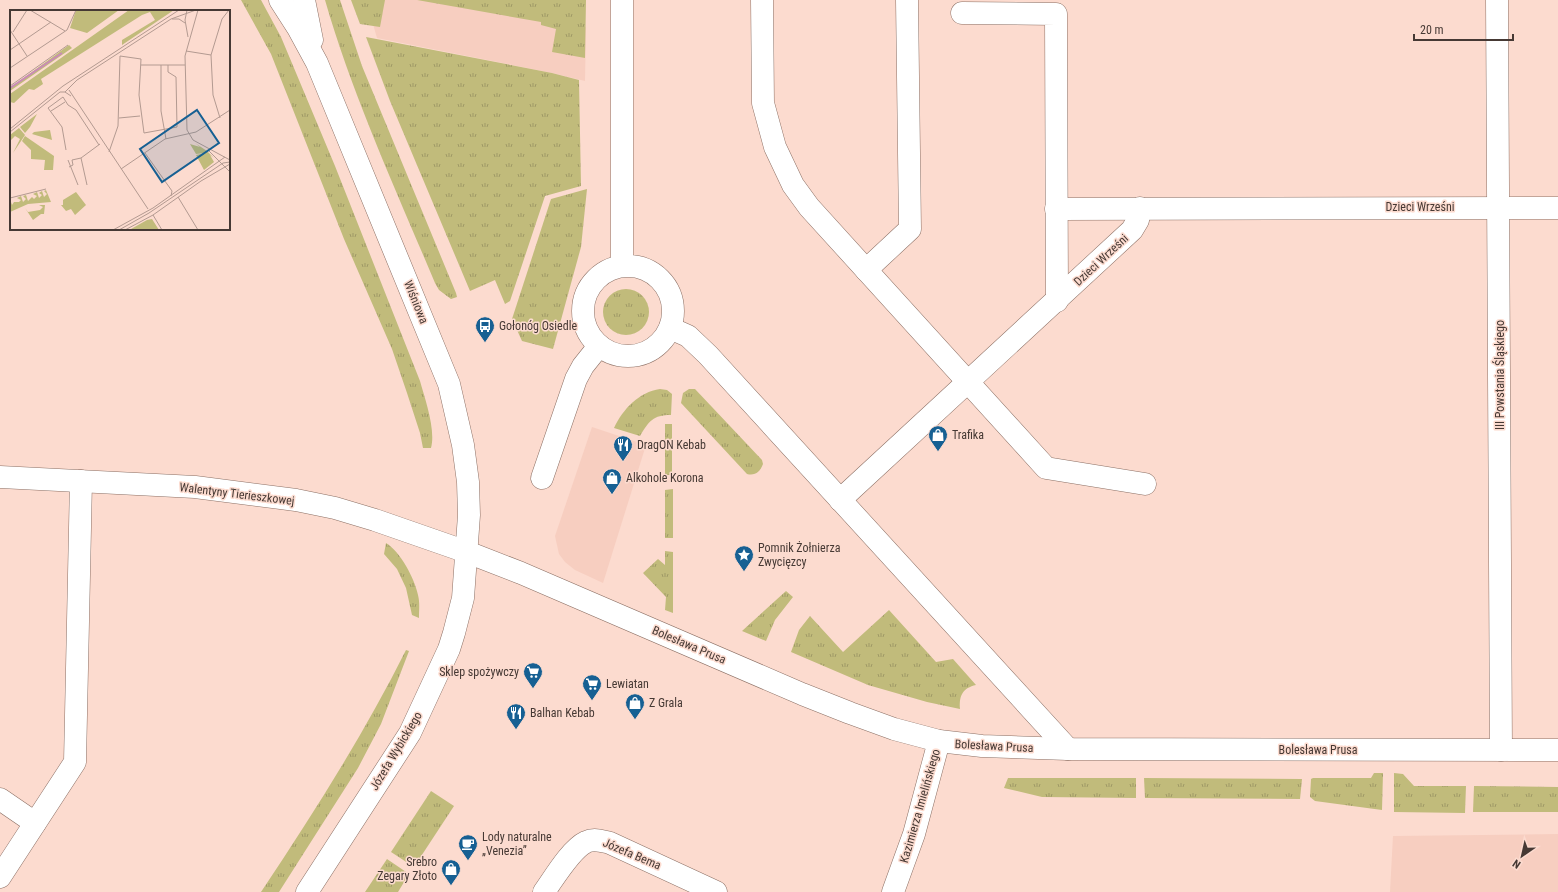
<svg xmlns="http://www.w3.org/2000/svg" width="1558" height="892" font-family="'Roboto Condensed',sans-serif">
<defs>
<pattern id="grass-tufts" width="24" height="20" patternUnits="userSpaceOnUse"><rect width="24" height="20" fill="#c1bb7b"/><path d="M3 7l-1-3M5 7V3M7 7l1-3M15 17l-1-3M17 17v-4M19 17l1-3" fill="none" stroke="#9f9966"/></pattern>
</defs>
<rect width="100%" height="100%" fill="#fcdbcf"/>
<g fill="#f7cec0">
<path d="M 366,0 L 433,0 L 586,27 L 585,81 L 552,73 L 377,38 Z"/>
<path d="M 592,427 L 646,445 L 603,583 L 575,570 L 565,562 L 559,554 L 555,536 Z"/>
<path d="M 1558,834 L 1558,892 L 1390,892 L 1393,836 Z"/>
</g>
<g fill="url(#grass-tufts)">
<path d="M 241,0 L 261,0 L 281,37 L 335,166 L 420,381 C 425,399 436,430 431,448 L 423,448 L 420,433 L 407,393 L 392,349 L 344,239 L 271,54 Z"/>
<path d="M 325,0 L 340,0 L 362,66 L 456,293 L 457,297 L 451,299 L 439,290 L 435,283 C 396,190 353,97 325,0 Z"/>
<path d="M 351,0 L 385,0 L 380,27 L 360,24 Z"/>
<path d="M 417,0 L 586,0 L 585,58 L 552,52 L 556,29 L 541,25 L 541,22 Z"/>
<path d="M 366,37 L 552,73 L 579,80 L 581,186 L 545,196 L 510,301 L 505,304 L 495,280 L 470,291 L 390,101 Z"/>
<path d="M 587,189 L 581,247 L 553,349 L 522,341 L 512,319 L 551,199 Z"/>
<circle cx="626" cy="312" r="23"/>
<path d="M 660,389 L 667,390 L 672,394 L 671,415 C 653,415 649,421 640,436 L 614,428 C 623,409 639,392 660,389 Z"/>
<path d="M 689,389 L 695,389 L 762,460 L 763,464 C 760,472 755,476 747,474 L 681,403 L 683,393 Z"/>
<rect x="665" y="424" width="7" height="51"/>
<path d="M 673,489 L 673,538 L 665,538 L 665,490 Z"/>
<path d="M 386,543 C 400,551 415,579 418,595 C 420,603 419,610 419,618 L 412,615 L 406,588 L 397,569 L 384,554 Z"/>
<path d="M 665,551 L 673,552 L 673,613 L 665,610 L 666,597 L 643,573 L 658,559 L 665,565 Z"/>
<path d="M 786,591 L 793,597 L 775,620 L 766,641 L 742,631 Z"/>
<path d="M 889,610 L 936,662 L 953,659 L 976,685 C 963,688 959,695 960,709 L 927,702 L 868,685 L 791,652 L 799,630 L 810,616 L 843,652 Z"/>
<path d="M 406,650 L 409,651 L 381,724 L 358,768 L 279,892 L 261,892 C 313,814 364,734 406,650 Z"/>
<path d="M 1374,773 L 1383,773 L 1382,810 L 1315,801 L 1310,797 L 1311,779 L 1313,778 L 1371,778 Z"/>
<path d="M 1394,773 L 1403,774 L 1414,786 L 1466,786 L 1465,813 L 1394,812 Z"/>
<path d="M 1008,778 L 1136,778 L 1136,798 L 1042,797 L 1004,788 Z"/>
<path d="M 1144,778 L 1302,779 L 1300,799 L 1145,798 Z"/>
<path d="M 1474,786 L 1558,787 L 1558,812 L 1473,812 Z"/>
<path d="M 431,791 L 454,806 L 414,867 L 391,852 Z"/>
<path d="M 387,859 L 409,874 L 398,892 L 365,892 Z"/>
</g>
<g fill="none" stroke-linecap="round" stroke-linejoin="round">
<defs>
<g id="minor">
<path d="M 280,0 L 298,28 L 317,63 L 449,384 L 463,445 L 468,482 L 469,515 L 463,598 L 454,633 L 449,649 L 410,733 L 307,892"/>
<path d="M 304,0 L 312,40"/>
<path d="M 622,0 L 622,265"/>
<path d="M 762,0 L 763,103 L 775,147 L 793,185 L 809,207 L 1046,468 L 1145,484"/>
<path d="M 1497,0 L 1501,750"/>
<path d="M 962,13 L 1056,14 L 1057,301"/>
<path d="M 1056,209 L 1558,208"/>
<circle cx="628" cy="311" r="45"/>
<path d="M 866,270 L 910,229 L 907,0"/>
<path d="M 670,328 L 688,336 L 708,355 L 1068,749"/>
<path d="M 0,477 L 195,487 L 296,500 L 335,508 L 375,520 L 467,552 L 521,573 L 802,694 L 850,713 L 894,729 L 939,741 L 982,746 L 1068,749 L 1558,750"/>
<path d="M 542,478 L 576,379 L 583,366 L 599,346"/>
<path d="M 840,500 L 1132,230 L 1138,220 L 1140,208"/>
<path d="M 0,799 L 35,823"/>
<path d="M 0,877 L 75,762 L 81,481"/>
<path d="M 544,892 C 554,878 571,849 586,842 C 594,838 602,841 610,843 L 716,892"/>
<path d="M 893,892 L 914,834 L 939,741"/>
</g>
</defs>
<use href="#minor" stroke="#8c7065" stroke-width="23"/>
<use href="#minor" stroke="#fff" stroke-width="22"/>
</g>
<defs>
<symbol id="bus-pin" viewBox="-11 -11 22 30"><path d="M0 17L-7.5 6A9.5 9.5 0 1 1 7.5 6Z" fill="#166093" stroke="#fcdbcf"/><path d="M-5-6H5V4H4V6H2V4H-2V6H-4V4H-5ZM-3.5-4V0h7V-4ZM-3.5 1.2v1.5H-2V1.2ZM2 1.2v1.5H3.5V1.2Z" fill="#fff"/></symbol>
<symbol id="shop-pin" viewBox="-11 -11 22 30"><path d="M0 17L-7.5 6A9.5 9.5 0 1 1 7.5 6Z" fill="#166093" stroke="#fcdbcf"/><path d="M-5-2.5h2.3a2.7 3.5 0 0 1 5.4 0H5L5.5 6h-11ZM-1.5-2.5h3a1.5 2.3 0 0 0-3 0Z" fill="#fff"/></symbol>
<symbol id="restaurant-pin" viewBox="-11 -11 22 30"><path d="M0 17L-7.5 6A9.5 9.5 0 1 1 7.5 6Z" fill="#166093" stroke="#fcdbcf"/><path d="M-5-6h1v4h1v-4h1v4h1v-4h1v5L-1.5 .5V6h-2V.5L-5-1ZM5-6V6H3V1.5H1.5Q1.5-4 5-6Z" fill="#fff"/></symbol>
<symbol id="sight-pin" viewBox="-11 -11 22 30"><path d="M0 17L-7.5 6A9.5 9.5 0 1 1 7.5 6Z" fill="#166093" stroke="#fcdbcf"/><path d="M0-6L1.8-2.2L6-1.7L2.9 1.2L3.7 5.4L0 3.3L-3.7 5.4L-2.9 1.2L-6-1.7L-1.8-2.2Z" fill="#fff"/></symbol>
<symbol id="supermarket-pin" viewBox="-11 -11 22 30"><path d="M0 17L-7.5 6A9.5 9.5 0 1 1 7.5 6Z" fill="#166093" stroke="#fcdbcf"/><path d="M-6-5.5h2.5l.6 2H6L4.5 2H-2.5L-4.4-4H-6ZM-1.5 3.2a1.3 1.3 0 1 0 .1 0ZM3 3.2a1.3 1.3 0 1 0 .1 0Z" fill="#fff"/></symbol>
<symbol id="cafe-pin" viewBox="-11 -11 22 30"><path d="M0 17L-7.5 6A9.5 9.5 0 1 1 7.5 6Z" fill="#166093" stroke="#fcdbcf"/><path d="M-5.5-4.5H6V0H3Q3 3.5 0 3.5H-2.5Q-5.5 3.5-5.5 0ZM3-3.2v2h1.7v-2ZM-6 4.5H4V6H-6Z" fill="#fff"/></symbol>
</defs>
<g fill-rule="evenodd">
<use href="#bus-pin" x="474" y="315" width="22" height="30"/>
<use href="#shop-pin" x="927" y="424" width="22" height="30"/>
<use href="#restaurant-pin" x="612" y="434" width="22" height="30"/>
<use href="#shop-pin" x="601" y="467" width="22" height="30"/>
<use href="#sight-pin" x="733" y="544" width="22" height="30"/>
<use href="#supermarket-pin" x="522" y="661" width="22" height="30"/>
<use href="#supermarket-pin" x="581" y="673" width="22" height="30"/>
<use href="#shop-pin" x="624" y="692" width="22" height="30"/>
<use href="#restaurant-pin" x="505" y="702" width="22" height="30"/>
<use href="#cafe-pin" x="457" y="833" width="22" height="30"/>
<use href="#shop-pin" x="440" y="858" width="22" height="30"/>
</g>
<g text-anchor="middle" stroke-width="3" stroke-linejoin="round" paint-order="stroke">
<g font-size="12" fill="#463934" stroke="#fcdbcf">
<text x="1420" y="211">Dzieci Wrześni</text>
<text transform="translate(1101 260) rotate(-43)" y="4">Dzieci Wrześni</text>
<text transform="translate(416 302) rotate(68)" y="4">Wiśniowa</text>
<text transform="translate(1500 375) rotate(-90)" y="4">III Powstania Śląskiego</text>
<text transform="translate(237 494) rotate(7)" y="4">Walentyny Tierieszkowej</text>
<text transform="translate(689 645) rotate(23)" y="4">Bolesława Prusa</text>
<text transform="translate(994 746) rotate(3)" y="4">Bolesława Prusa</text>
<text x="1318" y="754">Bolesława Prusa</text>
<text transform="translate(396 751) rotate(-59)" y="4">Józefa Wybickiego</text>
<text transform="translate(920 806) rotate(-74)" y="4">Kazimierza Imielińskiego</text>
<text transform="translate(632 854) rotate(23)" y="4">Józefa Bema</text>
</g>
<g font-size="12" fill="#463934" stroke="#fcdbcf" text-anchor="start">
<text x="499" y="330">Gołonóg Osiedle</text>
<text x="952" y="439">Trafika</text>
<text x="637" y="449">DragON Kebab</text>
<text x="626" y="482">Alkohole Korona</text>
<text x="758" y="552">Pomnik Żołnierza<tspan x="758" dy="14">Zwycięzcy</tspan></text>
<text x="519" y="676" text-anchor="end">Sklep spożywczy</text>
<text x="606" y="688">Lewiatan</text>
<text x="649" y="707">Z Grala</text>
<text x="530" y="717">Balhan Kebab</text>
<text x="482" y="841">Lody naturalne<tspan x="482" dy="14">„Venezia”</tspan></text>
<text x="437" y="866" text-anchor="end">Srebro<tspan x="437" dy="14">Zegary Złoto</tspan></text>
</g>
</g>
<g transform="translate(10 10)">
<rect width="220" height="220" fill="#fcdbcf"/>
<path d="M 119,0 L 164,0 L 112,35 L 112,30 L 145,10 L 140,2 L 132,5 L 31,69 L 33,74 L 24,80 L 19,79 L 4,93 L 0,92 L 0,84 ZM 59,35 L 62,38 L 0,81 L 0,78 ZM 27,104 L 20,117 L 15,123 L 10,117 ZM 9,118 L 15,125 L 3,143 L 10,129 L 5,126 L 0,131 L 0,125 ZM 40,120 L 42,130 L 22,124 L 24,122 ZM 185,133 L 197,141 L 204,148 L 200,145 L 204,152 L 194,160 L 186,145 L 195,143 L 186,144 L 180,134 L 190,137 ZM 36,180 L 41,192 L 18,194 L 0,202 L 0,189 L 2,195 L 4,192 L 9,192 L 11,190 L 7,188 L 11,186 L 13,192 L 16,189 L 13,186 L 16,185 L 18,191 L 22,187 L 24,189 L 27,186 L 23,184 L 27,182 L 29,188 L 32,185 L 29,183 L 32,181 L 34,187 L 37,184 L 34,181 ZM 29,195 L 35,195 L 34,204 L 31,204 L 23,210 L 15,198 L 18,202 L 30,200 L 33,197 ZM 142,209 L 149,220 L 121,219 L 137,210 Z" fill="#c1bb7b"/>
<path d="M 66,0 L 109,0 L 77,23 L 60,18 ZM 66,182 L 76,195 L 65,205 L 61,199 L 56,201 L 51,195 L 53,195 L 53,190 Z" fill="#c1bb7b"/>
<path d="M 15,126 L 44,146 L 43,160 L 34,160 L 35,150 L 21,149 L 21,140 L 12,131 Z" fill="#c1bb7b"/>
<path fill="none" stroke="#c98bb6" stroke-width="2" d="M 0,78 L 52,43"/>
<path fill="none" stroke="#b39a91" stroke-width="1" d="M 20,0 L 55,21M 177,0 L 175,10 L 178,27M 188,0 L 175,46 L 177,120 L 183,130 L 220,150M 162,9 L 169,9 L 175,13M 0,20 L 17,46M 3,22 L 17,0M 0,40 L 41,12M 176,41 L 201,45M 110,46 L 131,49 L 129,85 L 134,123 L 167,117 L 166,67 L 158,62 L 158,55M 131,55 L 175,55M 151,55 L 151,101 L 156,129M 0,58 L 57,20 L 66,0M 0,76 L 58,35M 59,80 L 138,199M 55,82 L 67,70 L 161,9 L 186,0M 41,101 L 55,92M 109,108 L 130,106M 210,108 L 203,85 L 201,45 L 212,9 L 219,0M 0,119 L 53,76 L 169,0M 0,122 L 50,82 L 55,82 L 61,86M 56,140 L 52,117 L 38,98 L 53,87 L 58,95 L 66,100 L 89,135M 198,140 L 220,162M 99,142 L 108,116 L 110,46M 135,143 L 162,181 L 161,186M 58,150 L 68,175M 59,157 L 63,155 L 62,150 L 71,148M 111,159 L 155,129 L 186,122 L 220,100M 77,175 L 71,148 L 90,134M 168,187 L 188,220M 0,188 L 36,179M 143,205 L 152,220M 103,220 L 143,198 L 215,147M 109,220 L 139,203 L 213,153 L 220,152M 115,220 L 143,205 L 191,171 L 220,154"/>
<path fill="#166093" fill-opacity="0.15" stroke="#166093" stroke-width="2" d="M 187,100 L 209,133 L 152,172 L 130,139 Z"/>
<rect width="220" height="220" fill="none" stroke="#463934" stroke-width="2"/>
</g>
<g transform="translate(1522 856) rotate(214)" stroke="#fcdbcf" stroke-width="3" paint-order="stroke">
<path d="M0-3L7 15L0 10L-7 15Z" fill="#463934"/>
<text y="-6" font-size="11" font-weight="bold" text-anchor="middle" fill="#463934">N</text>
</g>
<path d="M1414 34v6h99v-6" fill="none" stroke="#463934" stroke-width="2"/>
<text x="1420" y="34" font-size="12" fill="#463934" stroke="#fcdbcf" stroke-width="3" paint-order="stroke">20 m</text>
</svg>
